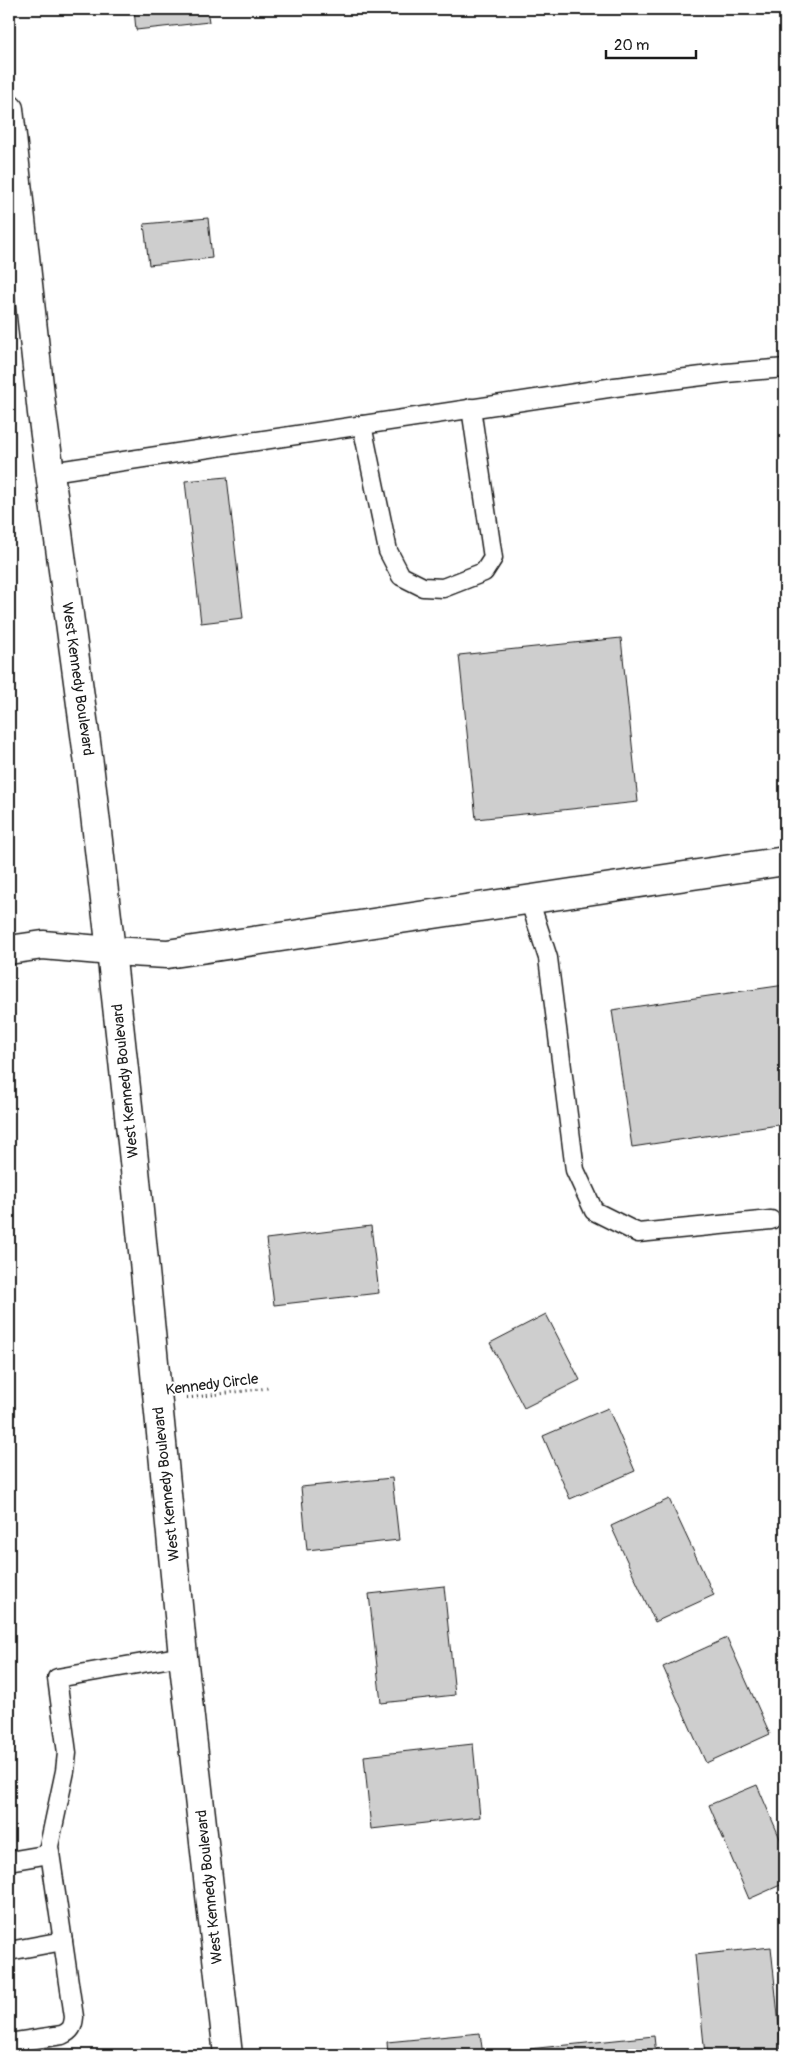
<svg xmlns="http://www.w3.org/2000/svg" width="794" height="2064" font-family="Pangolin,sans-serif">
<rect width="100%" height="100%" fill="#fff"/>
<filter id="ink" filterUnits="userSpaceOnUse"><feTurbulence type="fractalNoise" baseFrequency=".02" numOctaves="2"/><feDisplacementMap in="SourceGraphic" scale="10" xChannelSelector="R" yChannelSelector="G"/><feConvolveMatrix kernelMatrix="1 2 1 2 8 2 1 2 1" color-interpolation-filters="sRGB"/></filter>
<g filter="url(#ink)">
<g fill="#cecece" stroke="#1c1c1c">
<path d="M 134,9 L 207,9 L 209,22 L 136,30 Z"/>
<path d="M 208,218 L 212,258 L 149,265 L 144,224 Z"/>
<path d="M 227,477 L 243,618 L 201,623 L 185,481 Z"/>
<path d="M 621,638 L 638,802 L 476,819 L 459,655 Z"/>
<path d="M 785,985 L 785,1124 L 632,1147 L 612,1010 Z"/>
<path d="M 371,1226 L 379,1293 L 274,1305 L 266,1239 Z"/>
<path d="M 546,1314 L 580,1380 L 524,1408 L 490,1343 Z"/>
<path d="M 608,1408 L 635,1471 L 570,1499 L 543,1436 Z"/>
<path d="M 392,1478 L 399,1540 L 307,1550 L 301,1487 Z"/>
<path d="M 669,1499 L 714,1595 L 655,1622 L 611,1526 Z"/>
<path d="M 444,1586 L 455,1695 L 381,1703 L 369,1594 Z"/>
<path d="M 727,1638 L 770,1734 L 706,1763 L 663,1667 Z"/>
<path d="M 473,1744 L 480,1817 L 371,1829 L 364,1756 Z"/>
<path d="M 757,1785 L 785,1850 L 785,1883 L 749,1899 L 709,1805 Z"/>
<path d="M 771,1947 L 782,2055 L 705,2055 L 695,1955 Z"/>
<path d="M 480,2033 L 483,2055 L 388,2055 L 387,2042 Z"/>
<path d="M 654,2036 L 656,2055 L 519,2055 L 519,2050 Z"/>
</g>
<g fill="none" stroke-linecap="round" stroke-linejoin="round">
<defs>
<g id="lane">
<path d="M 362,425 L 388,551 L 401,576 L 423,587 L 443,588 L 484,572 L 493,558 L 471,408"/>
<path d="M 51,472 L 615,387 L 726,373 L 785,368"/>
<path d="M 529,899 L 548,958 L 575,1170 L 594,1211 L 638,1233 L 771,1220"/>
<path d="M 9,1861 L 50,1854"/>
<path d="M 9,1951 L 63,1941"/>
<path d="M 9,2043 L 62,2035 C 71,2031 73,2027 74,2017 L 49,1846 L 65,1771 L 67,1753 L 57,1678 L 183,1656"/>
</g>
<path id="street" d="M 111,951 L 167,954 L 785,861"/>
<g id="secondary">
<path d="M 9,109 L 42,413 L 89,764 L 111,951 L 135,1170 L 183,1656 L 228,2055"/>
<path d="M 9,950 L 43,945 L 111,951"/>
</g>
</defs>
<use href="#lane" stroke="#1c1c1c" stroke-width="21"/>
<use href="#street" stroke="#1c1c1c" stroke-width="31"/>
<use href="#secondary" stroke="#1c1c1c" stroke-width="31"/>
<path stroke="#1c1c1c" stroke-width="3" stroke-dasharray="1 4" stroke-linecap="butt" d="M 187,1398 L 268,1388"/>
<use href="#lane" stroke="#fff" stroke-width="18"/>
<use href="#street" stroke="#fff" stroke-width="28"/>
<use href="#secondary" stroke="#fff" stroke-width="28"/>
</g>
</g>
<g text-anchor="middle" stroke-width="4" stroke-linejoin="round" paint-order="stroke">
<g font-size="15" fill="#1c1c1c" stroke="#fff">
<text transform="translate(78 679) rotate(82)" y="5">West Kennedy Boulevard</text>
<text transform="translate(125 1081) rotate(-96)" y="5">West Kennedy Boulevard</text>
<text transform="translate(212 1384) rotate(-7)" y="5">Kennedy Circle</text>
<text transform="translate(166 1484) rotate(-96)" y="5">West Kennedy Boulevard</text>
<text transform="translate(209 1887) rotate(-96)" y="5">West Kennedy Boulevard</text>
</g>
</g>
<rect width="794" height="2064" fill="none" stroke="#fff" stroke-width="30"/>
<rect x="15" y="15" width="764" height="2034" fill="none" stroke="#1c1c1c" stroke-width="2" filter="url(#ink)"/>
<path d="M606 50v8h90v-8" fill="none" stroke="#1c1c1c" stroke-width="2.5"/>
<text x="614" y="50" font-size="15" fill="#1c1c1c" stroke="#ffffff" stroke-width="4" paint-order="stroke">20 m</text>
</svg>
